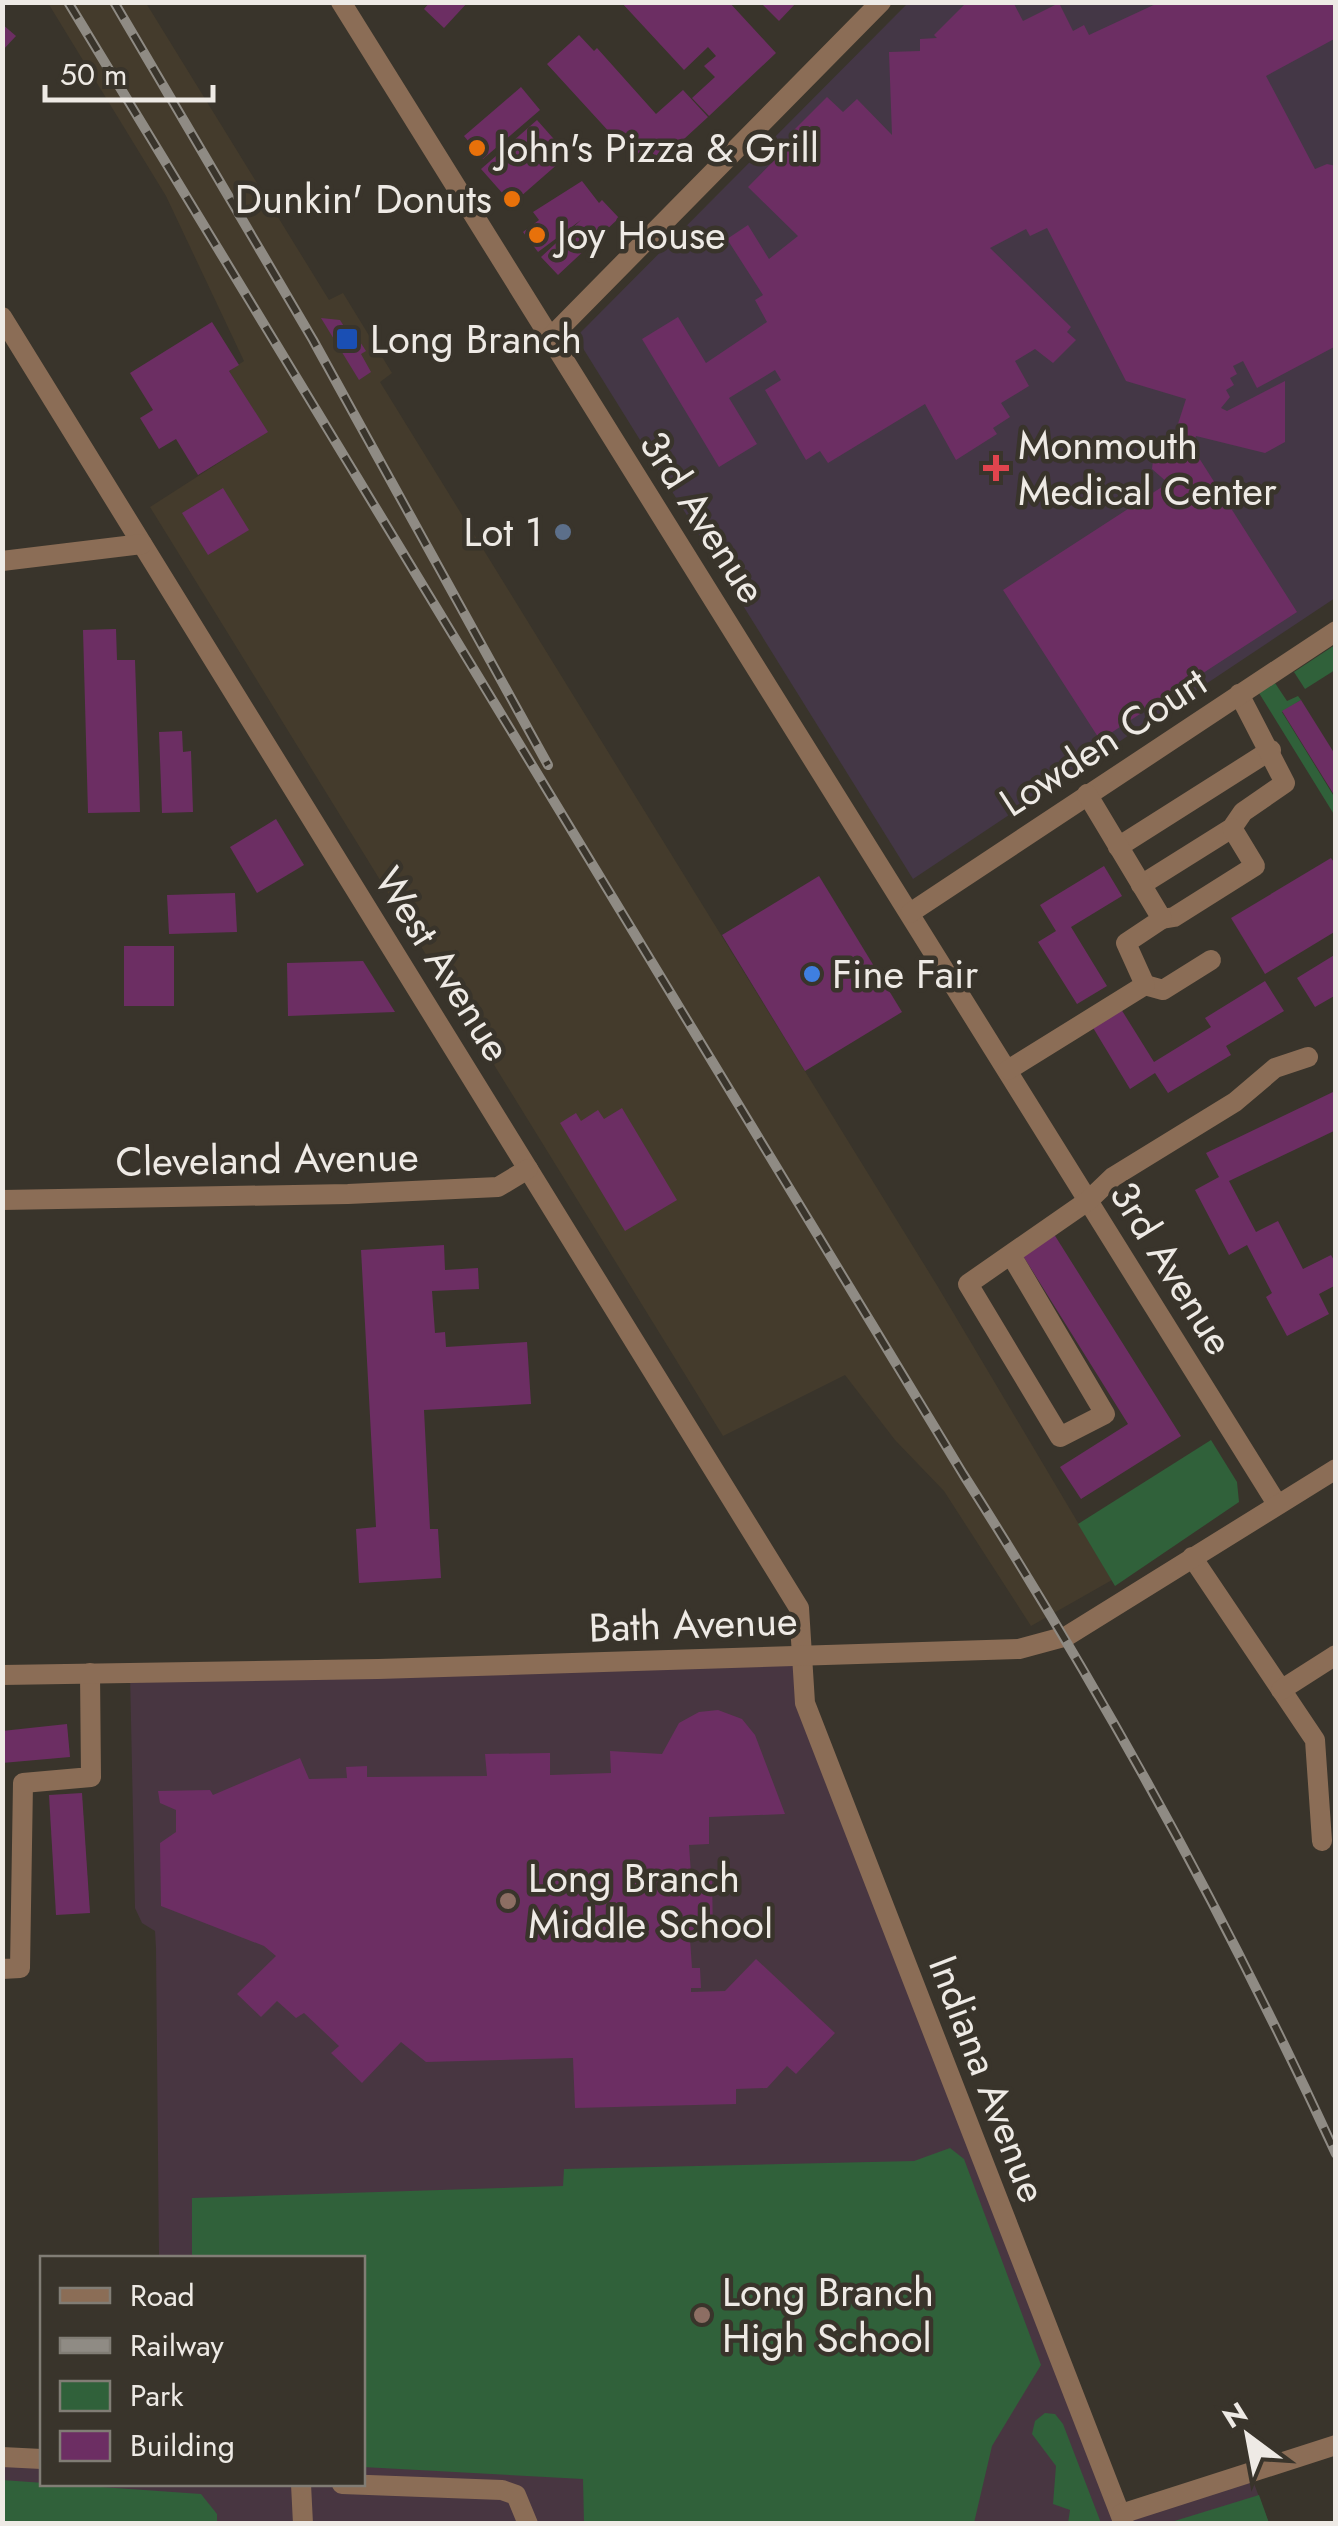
<svg xmlns="http://www.w3.org/2000/svg" width="1338" height="2526" font-family="Jost,sans-serif">
<rect width="100%" height="100%" fill="#39342b"/>
<path fill="#443b2c" d="M 48,3 L 146,3 L 329,300 L 343,293 L 392,373 L 380,382 L 938,1287 L 1112,1580 L 1031,1626 L 944,1491 L 895,1440 L 845,1375 L 723,1436 L 150,507 L 267,432 L 229,371 L 244,361 L 166,196 Z"/>
<path fill="#483641" d="M 805,1655 L 805,1704 L 1121,2514 L 1250,2473 L 1269,2523 L 3,2523 L 2,2457 L 42,2459 L 42,2484 L 362,2484 L 362,2258 L 159,2258 L 156,1948 L 155,1931 L 142,1923 L 135,1908 L 130,1673 Z"/>
<path fill="#443746" d="M 908,3 L 1335,3 L 1335,598 L 913,879 L 576,337 Z"/>
<g fill="#30613a">
<path d="M 1335,645 L 1335,670 L 1305,689 L 1294,672 Z"/>
<path d="M 1275,683 L 1287,701 L 1298,696 L 1301,700 L 1282,712 L 1335,798 L 1335,816 L 1259,693 Z"/>
<path d="M 1211,1440 L 1237,1482 L 1239,1502 L 1115,1586 L 1078,1524 Z"/>
<path d="M 950,2148 L 964,2159 L 1041,2365 L 992,2446 L 974,2523 L 584,2523 L 583,2479 L 363,2467 L 362,2258 L 192,2258 L 192,2198 L 563,2186 L 564,2169 L 914,2161 Z"/>
<path d="M 1045,2413 L 1055,2414 L 1063,2424 L 1101,2523 L 1068,2523 L 1070,2510 L 1053,2504 L 1056,2466 L 1032,2434 L 1035,2421 Z"/>
<path d="M 2,2480 L 201,2494 L 217,2514 L 217,2523 L 3,2523 Z"/>
<path d="M 1259,2495 L 1269,2523 L 1168,2523 Z"/>
</g>
<g fill="#6c2e63">
<path d="M 430,2 L 468,2 L 444,28 L 424,9 Z"/>
<path d="M 621,2 L 729,2 L 776,53 L 709,116 L 692,98 L 715,77 L 704,66 L 716,56 L 708,47 L 684,70 Z"/>
<path d="M 760,2 L 797,2 L 779,21 Z"/>
<path d="M 967,2 L 1013,2 L 1023,21 L 1059,3 L 1073,31 L 1084,25 L 1089,35 L 1160,2 L 1336,2 L 1336,38 L 1266,76 L 1315,169 L 1327,164 L 1336,166 L 1336,346 L 1257,388 L 1243,361 L 1233,366 L 1237,374 L 1230,378 L 1234,385 L 1226,390 L 1230,397 L 1221,408 L 1227,411 L 1285,381 L 1285,442 L 1265,453 L 1196,436 L 1192,447 L 1297,612 L 1100,740 L 1003,590 L 1168,483 L 1152,469 L 1153,461 L 1173,441 L 1183,439 L 1185,433 L 1176,430 L 1186,399 L 1126,381 L 1047,228 L 1030,236 L 1026,229 L 990,248 L 1071,327 L 1067,332 L 1076,340 L 1053,363 L 1035,349 L 1015,361 L 1029,386 L 1001,403 L 1010,417 L 993,428 L 997,434 L 956,460 L 925,404 L 828,463 L 820,451 L 806,460 L 765,390 L 781,380 L 775,370 L 729,398 L 757,444 L 719,467 L 642,339 L 678,317 L 706,363 L 767,322 L 755,300 L 763,295 L 727,239 L 748,225 L 769,259 L 798,236 L 748,187 L 799,135 L 794,130 L 827,97 L 843,112 L 857,99 L 892,135 L 889,52 L 920,51 L 920,39 L 937,38 L 934,35 Z"/>
<path d="M 2,24 L 16,36 L 2,51 Z"/>
<path d="M 579,35 L 594,51 L 597,48 L 656,114 L 683,90 L 708,117 L 660,161 L 647,147 L 634,159 L 547,64 Z"/>
<path d="M 521,87 L 540,110 L 483,159 L 464,136 Z"/>
<path d="M 537,120 L 568,155 L 512,204 L 481,169 Z"/>
<path d="M 582,181 L 599,203 L 602,200 L 619,218 L 558,275 L 541,257 L 581,220 L 538,252 L 523,232 L 539,220 L 533,212 Z"/>
<path d="M 321,318 L 340,320 L 345,328 L 349,325 L 366,351 L 361,354 L 371,372 L 359,380 Z"/>
<path d="M 212,322 L 239,365 L 229,371 L 268,432 L 198,475 L 176,439 L 159,449 L 140,418 L 153,410 L 130,373 Z"/>
<path d="M 223,488 L 249,530 L 208,555 L 182,513 Z"/>
<path d="M 116,629 L 117,660 L 135,660 L 140,812 L 88,813 L 83,630 Z"/>
<path d="M 1301,700 L 1336,756 L 1336,798 L 1282,711 Z"/>
<path d="M 182,731 L 183,752 L 191,751 L 193,812 L 162,813 L 159,732 Z"/>
<path d="M 276,819 L 304,865 L 257,893 L 230,847 Z"/>
<path d="M 1331,858 L 1336,865 L 1336,931 L 1265,974 L 1231,918 Z"/>
<path d="M 1104,866 L 1122,896 L 1071,927 L 1107,986 L 1077,1004 L 1038,942 L 1056,931 L 1040,905 Z"/>
<path d="M 819,876 L 902,1012 L 805,1071 L 722,935 Z"/>
<path d="M 235,893 L 237,932 L 169,934 L 167,895 Z"/>
<rect x="124" y="946" width="50" height="60"/>
<path d="M 1336,954 L 1336,995 L 1315,1007 L 1297,978 Z"/>
<path d="M 363,961 L 395,1012 L 288,1016 L 287,963 Z"/>
<path d="M 1265,981 L 1284,1011 L 1226,1046 L 1231,1055 L 1168,1093 L 1155,1073 L 1130,1089 L 1092,1026 L 1121,1009 L 1154,1062 L 1211,1027 L 1205,1018 Z"/>
<path d="M 1333,1092 L 1336,1130 L 1229,1181 L 1256,1232 L 1278,1221 L 1303,1269 L 1331,1255 L 1336,1264 L 1336,1285 L 1319,1294 L 1329,1314 L 1287,1336 L 1266,1297 L 1272,1293 L 1247,1245 L 1229,1255 L 1195,1190 L 1219,1177 L 1206,1153 Z"/>
<path d="M 622,1108 L 677,1200 L 625,1231 L 560,1123 L 576,1113 L 581,1121 L 598,1110 L 604,1119 Z"/>
<path d="M 1052,1231 L 1181,1436 L 1081,1499 L 1060,1467 L 1128,1424 L 1020,1251 Z"/>
<path d="M 444,1245 L 445,1270 L 478,1268 L 479,1289 L 432,1291 L 435,1333 L 445,1332 L 446,1347 L 527,1342 L 531,1404 L 424,1410 L 430,1529 L 438,1529 L 441,1578 L 359,1583 L 356,1529 L 376,1527 L 361,1250 Z"/>
<path d="M 718,1710 L 742,1719 L 755,1735 L 785,1814 L 709,1817 L 709,1844 L 689,1845 L 691,1874 L 712,1874 L 713,1938 L 690,1939 L 692,1968 L 700,1968 L 701,1988 L 691,1988 L 691,1992 L 725,1991 L 756,1959 L 835,2033 L 796,2074 L 787,2066 L 767,2088 L 736,2089 L 736,2104 L 575,2108 L 573,2058 L 426,2062 L 401,2042 L 362,2083 L 331,2053 L 339,2046 L 304,2013 L 296,2018 L 277,2001 L 261,2017 L 237,1994 L 276,1956 L 264,1946 L 161,1906 L 160,1843 L 176,1832 L 176,1810 L 160,1803 L 158,1791 L 210,1790 L 213,1795 L 300,1758 L 309,1779 L 347,1778 L 346,1767 L 367,1766 L 367,1777 L 487,1776 L 485,1754 L 550,1753 L 550,1775 L 611,1773 L 610,1751 L 662,1754 L 679,1723 L 699,1712 Z"/>
<path d="M 67,1724 L 70,1757 L 2,1763 L 2,1731 Z"/>
<path d="M 82,1793 L 90,1913 L 56,1915 L 49,1795 Z"/>
</g>
<g fill="none" stroke-linecap="round" stroke-linejoin="round">
<g stroke="#8b6d56" stroke-width="20">
<path d="M 341,2 L 1277,1504"/>
<path d="M 2,317 L 799,1608 L 805,1703 L 1124,2524"/>
<path d="M 549,339 L 881,2"/>
<path d="M 2,561 L 142,544"/>
<path d="M 1118,847 L 1271,750"/>
<path d="M 1141,885 L 1232,828 L 1243,812 L 1285,783 L 1239,694"/>
<path d="M 910,913 L 1336,631"/>
<path d="M 1162,919 L 1174,917 L 1255,866 L 1232,828"/>
<path d="M 1145,985 L 1163,990 L 1211,960"/>
<path d="M 1008,1070 L 1145,985 L 1126,943 L 1162,919 L 1087,794"/>
<path d="M 2,1200 L 348,1194 L 498,1187 L 528,1169"/>
<path d="M 1011,1255 L 1105,1414 L 1060,1437 L 968,1284 L 1089,1200 L 1113,1177 L 1235,1102 L 1275,1068 L 1308,1057"/>
<path d="M 1192,1557 L 1315,1740 L 1322,1841"/>
<path d="M 1281,1690 L 1336,1655"/>
<path d="M 2,1969 L 20,1968 L 23,1783 L 91,1777 L 90,1673"/>
<path d="M 2,2457 L 42,2459"/>
<path d="M 301,2484 L 303,2524"/>
<path d="M 342,2484 L 502,2490 L 516,2495 L 528,2524"/>
<path d="M 1121,2514 L 1336,2445"/>
</g>
<path stroke="#8b6d56" stroke-width="20" d="M 2,1675 L 378,1669 L 1019,1649 L 1067,1636 L 1336,1469"/>
<defs>
<g id="rail">
<path d="M 68,2 L 963,1474 C 1103,1693 1227,1918 1336,2154"/>
<path d="M 114,2 L 313,340 L 548,765"/>
</g>
</defs>
<use href="#rail" stroke="#8f8b84" stroke-width="10"/>
<use href="#rail" stroke="#39342b" stroke-width="6" stroke-dasharray="19" stroke-linecap="butt"/>
</g>
<g fill="#e8710a" stroke="#39342b" stroke-width="4">
<circle cx="477" cy="148" r="10"/>
<circle cx="512" cy="199" r="10"/>
<circle cx="537" cy="235" r="10"/>
</g>
<rect fill="#1a4fb4" stroke="#39342b" stroke-width="4" x="335" y="327" width="24" height="24" rx="5"/>
<path fill="#e0444e" stroke="#39342b" stroke-width="4" d="M991 453h10v10h10v10h-10v10h-10v-10h-10v-10h10z"/>
<circle fill="#5c6f8a" stroke="#39342b" stroke-width="4" cx="563" cy="532" r="10"/>
<circle fill="#3f7fe0" stroke="#39342b" stroke-width="4" cx="812" cy="974" r="10"/>
<g fill="#8d6e63" stroke="#39342b" stroke-width="4">
<circle cx="508" cy="1901" r="10"/>
<circle cx="702" cy="2315" r="10"/>
</g>
<g text-anchor="middle" stroke-width="9" stroke-linejoin="round" paint-order="stroke">
<g font-size="40" fill="#eeeae5" stroke="#39342b" text-anchor="start">
<text x="497" y="162">John's Pizza &amp; Grill</text>
<text x="492" y="213" text-anchor="end">Dunkin' Donuts</text>
<text x="557" y="249">Joy House</text>
<text x="370" y="353">Long Branch</text>
<text x="1018" y="459">Monmouth<tspan x="1018" dy="46">Medical Center</tspan></text>
<text x="543" y="546" text-anchor="end">Lot 1</text>
<text x="832" y="988">Fine Fair</text>
<text x="528" y="1892">Long Branch<tspan x="528" dy="46">Middle School</tspan></text>
<text x="722" y="2306">Long Branch<tspan x="722" dy="46">High School</tspan></text>
</g>
<g font-size="40" fill="#eeeae5" stroke="#39342b">
<text transform="translate(703 517) rotate(57)" y="14">3rd Avenue</text>
<text transform="translate(1103 742) rotate(-33)" y="14">Lowden Court</text>
<text transform="translate(443 964) rotate(58)" y="14">West Avenue</text>
<text transform="translate(267 1159) rotate(-1)" y="14">Cleveland Avenue</text>
<text transform="translate(1172 1268) rotate(58)" y="14">3rd Avenue</text>
<text transform="translate(693 1624) rotate(-2)" y="14">Bath Avenue</text>
<text transform="translate(988 2079) rotate(69)" y="14">Indiana Avenue</text>
</g>
</g>
<rect width="1338" height="2526" fill="none" stroke="#eeeae5" stroke-width="10"/>
<rect x="40" y="2256" width="325" height="230" fill="#39342b" stroke="#817d75" stroke-width="2.5"/>
<rect x="60" y="2288" width="50" height="15" fill="#8b6d56" stroke="#817d75" stroke-width="2.5"/>
<text x="130" y="2306" font-size="30" fill="#eeeae5">Road</text>
<rect x="60" y="2338" width="50" height="15" fill="#8f8b84" stroke="#817d75" stroke-width="2.5"/>
<text x="130" y="2356" font-size="30" fill="#eeeae5">Railway</text>
<rect x="60" y="2381" width="50" height="30" fill="#30613a" stroke="#817d75" stroke-width="2.5"/>
<text x="130" y="2406" font-size="30" fill="#eeeae5">Park</text>
<rect x="60" y="2431" width="50" height="30" fill="#6c2e63" stroke="#817d75" stroke-width="2.5"/>
<text x="130" y="2456" font-size="30" fill="#eeeae5">Building</text>
<g transform="translate(1248 2436) rotate(328)" stroke="#39342b" stroke-width="8" paint-order="stroke">
<path d="M0-8L18 38L0 25L-18 38Z" fill="#eeeae5"/>
<text y="-15" font-size="28" font-weight="bold" text-anchor="middle" fill="#eeeae5">N</text>
</g>
<path d="M45 85v15h168v-15" fill="none" stroke="#eeeae5" stroke-width="5"/>
<text x="60" y="85" font-size="30" fill="#eeeae5" stroke="#39342b" stroke-width="8" paint-order="stroke">50 m</text>
</svg>
